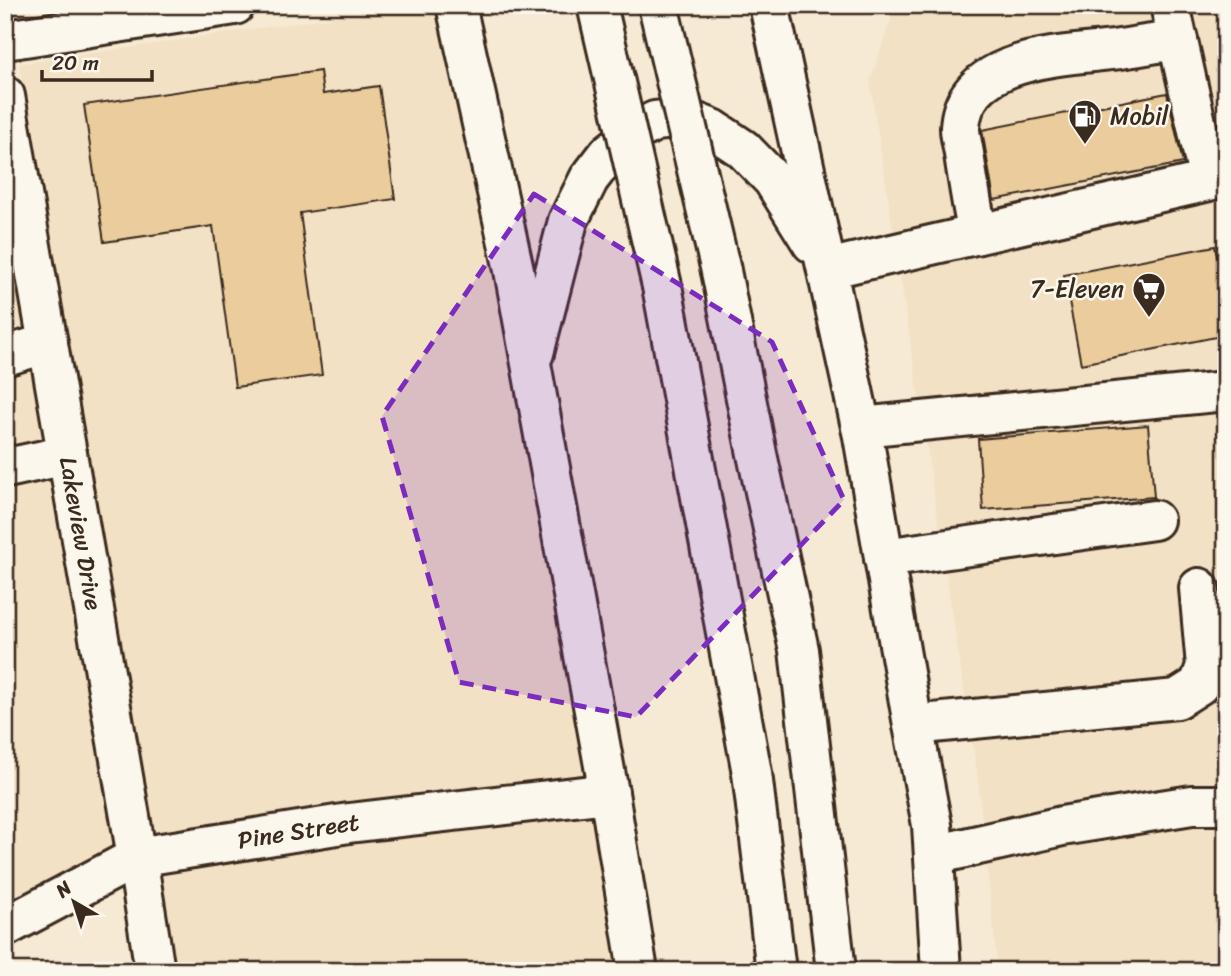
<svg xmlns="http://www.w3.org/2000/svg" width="1231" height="976" font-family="Sriracha,sans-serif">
<rect width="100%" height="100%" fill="#f6ead4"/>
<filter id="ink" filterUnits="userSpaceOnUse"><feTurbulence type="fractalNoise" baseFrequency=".0143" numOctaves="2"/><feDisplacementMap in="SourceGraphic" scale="14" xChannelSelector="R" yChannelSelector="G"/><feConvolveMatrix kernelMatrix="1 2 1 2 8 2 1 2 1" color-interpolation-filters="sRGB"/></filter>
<g filter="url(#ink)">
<g fill="#f2e1c4">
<path d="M 405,5 L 436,5 L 495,272 L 511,360 L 507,374 L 514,377 L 586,774 L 345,802 L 153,833 L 19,64 L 321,19 Z"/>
<path d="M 896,5 L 1226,5 L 1226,971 L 998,971 L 977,773 L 870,81 Z"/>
<path d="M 5,210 L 115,845 L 5,903 Z"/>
<path d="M 593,815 L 618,971 L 174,971 L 160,875 L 354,843 Z"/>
</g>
<g fill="#eacc9d" stroke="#3b2a1e" stroke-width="2">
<path d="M 320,71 L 323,94 L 379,86 L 395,199 L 300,213 L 322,375 L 235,387 L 213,226 L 104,242 L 84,105 Z"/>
<path d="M 1167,93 L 1183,163 L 994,200 L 982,130 Z"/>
<path d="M 1215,246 L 1226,303 L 1226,335 L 1081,364 L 1064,275 Z"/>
<path d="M 1148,425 L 1154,497 L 983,510 L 978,439 Z"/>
</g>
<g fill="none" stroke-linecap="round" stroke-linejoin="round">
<defs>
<g id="minor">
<path id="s1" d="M 5,96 L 137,857 L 155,971"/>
<path d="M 978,234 C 972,207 968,181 964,154 C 963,146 960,136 960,128 C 963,57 1062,56 1113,50 C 1135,47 1156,43 1178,40"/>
<path d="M 827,269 L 1209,181 L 1170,5"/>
<path d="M 5,356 L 48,343"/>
<path d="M 861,427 L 1226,391"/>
<path d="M 5,463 L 7,468 L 67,455"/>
<path d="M 884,558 L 1154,520"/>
<path d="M 913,725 L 1177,699 L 1199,685 L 1206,666 L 1199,588"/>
<path d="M 934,855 L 1062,826 L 1192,805 L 1226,805"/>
<path id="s2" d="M 5,927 L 137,857 L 349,823 L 609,793"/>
</g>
<g id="major">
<path d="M 456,5 L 514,270 L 609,793 L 638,971"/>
<path d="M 769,5 L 863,436 L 913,725 L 932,825 L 941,971"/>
<path d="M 5,40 L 235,5"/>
<path d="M 721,271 L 757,454 L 799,650 L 836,971"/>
<path d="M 662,286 L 752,773 L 776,971"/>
<path d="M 534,353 L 568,221 L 589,179 L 609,153 L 635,132 L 655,121 L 684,118 L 713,129 L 743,149 L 773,180 L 812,243"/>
</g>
</defs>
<use href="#minor" stroke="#3b2a1e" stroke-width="44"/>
<use href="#major" stroke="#3b2a1e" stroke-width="44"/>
<use href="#minor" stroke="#fbf7ec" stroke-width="38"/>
<use href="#major" stroke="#fbf7ec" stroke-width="38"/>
<defs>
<g id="major-bridge">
<path d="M 597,5 L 662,286"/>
<path d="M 658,5 L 721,271"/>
</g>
</defs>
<use href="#major-bridge" stroke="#3b2a1e" stroke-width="44" stroke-linecap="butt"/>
<use href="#major-bridge" stroke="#fbf7ec" stroke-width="38"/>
</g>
</g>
<path fill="#7b2cbf" fill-opacity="0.2" stroke="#7b2cbf" stroke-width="5" stroke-dasharray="14 9" stroke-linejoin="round" d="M 534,194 L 772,342 L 844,500 L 636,717 L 459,682 L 382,416 Z"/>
<defs>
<symbol id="fuel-pin" viewBox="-11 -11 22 30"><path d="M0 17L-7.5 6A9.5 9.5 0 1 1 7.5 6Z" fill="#3b2a1e" stroke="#fbf7ec"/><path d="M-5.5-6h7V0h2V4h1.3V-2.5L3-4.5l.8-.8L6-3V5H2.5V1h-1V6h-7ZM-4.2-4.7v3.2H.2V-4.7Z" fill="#fff"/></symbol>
<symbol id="supermarket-pin" viewBox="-11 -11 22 30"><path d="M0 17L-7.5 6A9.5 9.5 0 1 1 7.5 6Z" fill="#3b2a1e" stroke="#fbf7ec"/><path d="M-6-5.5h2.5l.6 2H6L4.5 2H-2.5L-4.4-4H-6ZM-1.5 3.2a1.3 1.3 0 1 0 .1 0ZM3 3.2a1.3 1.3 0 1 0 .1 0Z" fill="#fff"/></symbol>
</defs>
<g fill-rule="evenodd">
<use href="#fuel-pin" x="1066" y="97" width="38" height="52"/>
<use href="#supermarket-pin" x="1130" y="270" width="38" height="52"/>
</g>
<g text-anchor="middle" stroke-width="5" stroke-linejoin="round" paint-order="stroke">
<g font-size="24" fill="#3b2a1e" stroke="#fbf7ec" text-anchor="start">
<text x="1110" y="124">Mobil</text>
<text x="1124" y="297" text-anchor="end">7-Eleven</text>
</g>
<g font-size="24" fill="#3b2a1e" stroke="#fbf7ec">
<text dy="8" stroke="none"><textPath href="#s1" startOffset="444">Lakeview Drive</textPath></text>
<text dy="8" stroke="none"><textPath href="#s2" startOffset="313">Pine Street</textPath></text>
</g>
</g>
<rect width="1231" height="976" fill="none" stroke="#fbf7ec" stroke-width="28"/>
<rect x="14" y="14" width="1203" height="948" fill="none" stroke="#3b2a1e" stroke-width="2.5" filter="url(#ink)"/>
<g transform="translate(74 902) rotate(321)" stroke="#fbf7ec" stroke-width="5" paint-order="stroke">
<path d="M0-5L12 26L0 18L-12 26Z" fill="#3b2a1e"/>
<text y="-10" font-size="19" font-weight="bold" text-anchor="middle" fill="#3b2a1e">N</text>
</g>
<path d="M42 70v10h110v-10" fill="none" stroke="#3b2a1e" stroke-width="3.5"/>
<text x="52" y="70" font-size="21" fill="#3b2a1e" stroke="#fbf7ec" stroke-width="5" paint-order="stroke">20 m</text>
</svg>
